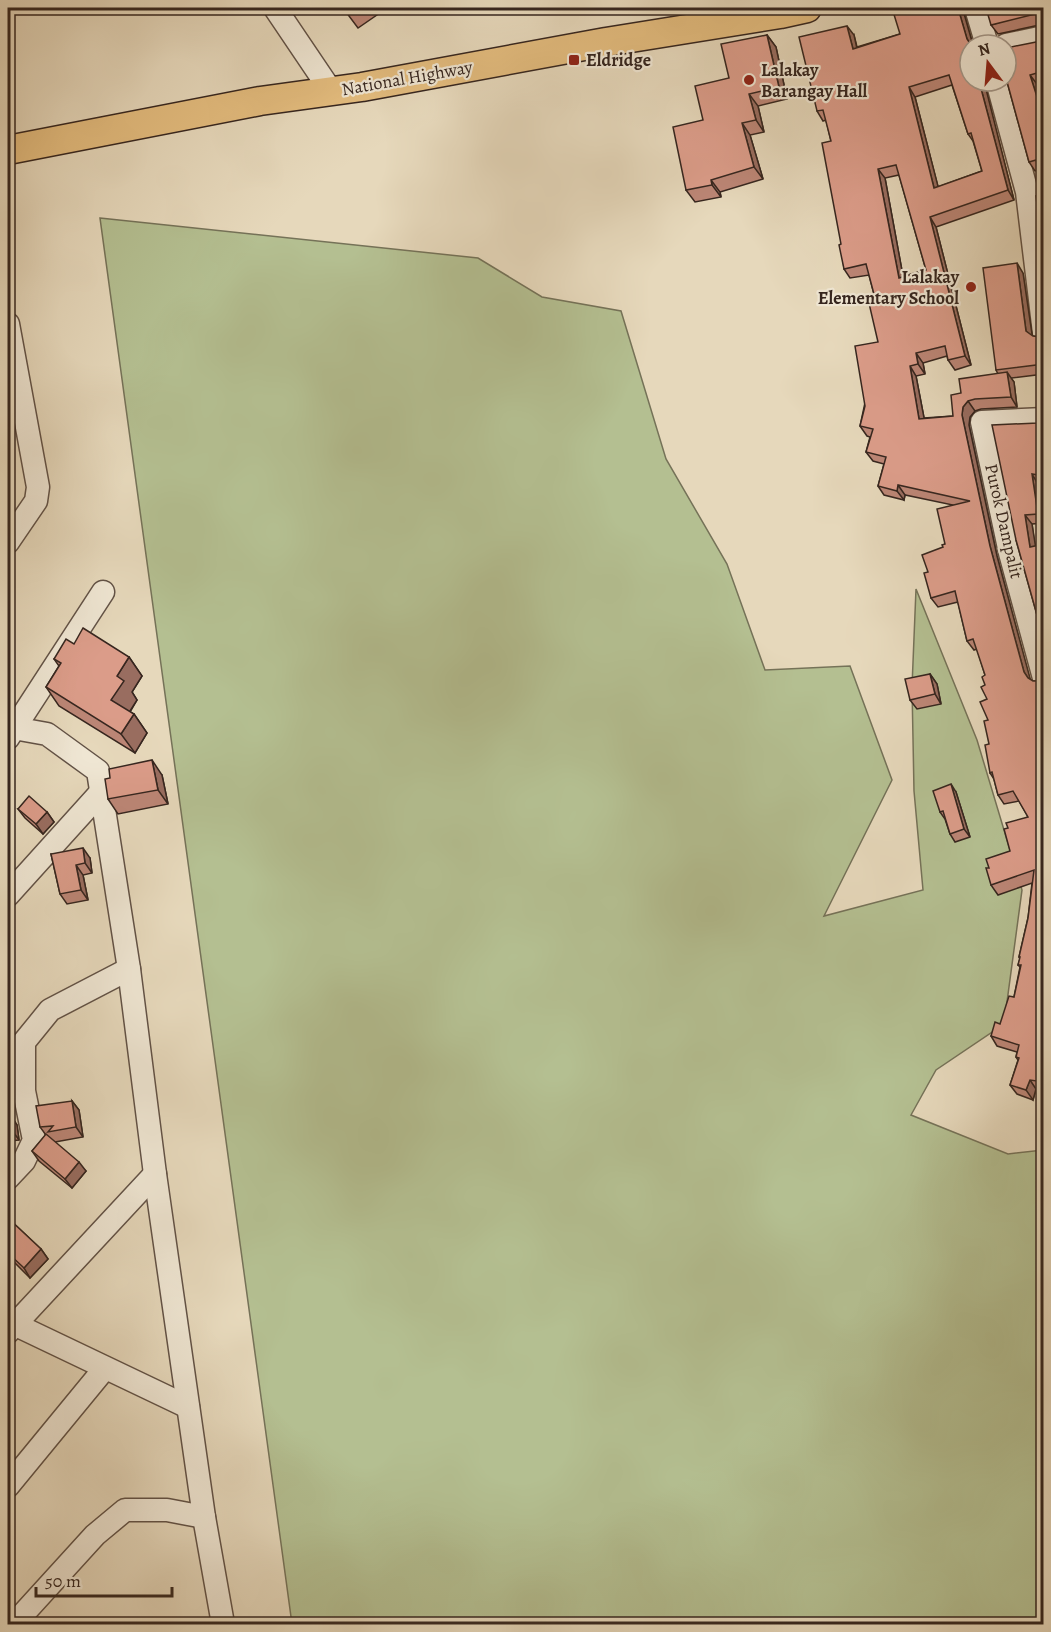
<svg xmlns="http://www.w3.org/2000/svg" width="1051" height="1632" font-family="Alegreya,serif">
<rect width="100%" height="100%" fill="#e6d8bb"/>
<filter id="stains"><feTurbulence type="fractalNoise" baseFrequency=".00333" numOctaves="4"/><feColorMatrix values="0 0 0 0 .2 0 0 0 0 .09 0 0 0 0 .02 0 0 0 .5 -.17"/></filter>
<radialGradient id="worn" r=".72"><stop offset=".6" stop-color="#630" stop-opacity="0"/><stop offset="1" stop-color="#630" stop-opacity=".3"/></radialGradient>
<path fill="#b4bf91" stroke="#757258" stroke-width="1.5" d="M 100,218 L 478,258 L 542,297 L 621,311 L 666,459 L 727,564 L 765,670 L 850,666 L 892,780 L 824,916 L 923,890 L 914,791 L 912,687 L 916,589 L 977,740 L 1022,890 L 1004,1024 L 936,1070 L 911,1115 L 1008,1154 L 1043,1150 L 1043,1624 L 292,1624 Z"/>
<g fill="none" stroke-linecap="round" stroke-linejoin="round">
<defs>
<g id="minor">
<path d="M 275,8 L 331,91"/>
<path d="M 976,8 L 987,45"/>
<path d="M 1006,45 L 1044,37"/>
<path d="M 997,81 L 1027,192 L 1044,333"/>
<path d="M 8,324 L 38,487 L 36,501 L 8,542"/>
<path d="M 1044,419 L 982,422 L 1010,553 L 1044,678"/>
<path d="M 8,727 L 47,734 L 98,771 L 129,969 L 155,1174 L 204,1517 L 223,1624"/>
<path d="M 8,738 L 103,592"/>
<path d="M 8,895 L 102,791"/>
<path d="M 8,1178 L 24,1161 L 34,1140 L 24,1091 L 24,1042 L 50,1010 L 129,969"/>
<path d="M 14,1324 L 188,1407"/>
<path d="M 8,1332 L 155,1174"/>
<path d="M 8,1486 L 105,1368"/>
<path d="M 14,1624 L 95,1535 L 125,1510 L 167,1510 L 204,1517"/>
</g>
<path id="major" d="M 8,150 L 260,101 L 362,87 L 606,42 L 780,14 L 807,8"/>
</defs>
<use href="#minor" stroke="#625246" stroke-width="25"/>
<use href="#major" stroke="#36261f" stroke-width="31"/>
<use href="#minor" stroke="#efe6d3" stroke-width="22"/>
<use href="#major" stroke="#e3bc7e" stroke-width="28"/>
</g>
<g fill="#bc8676" stroke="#36261f" stroke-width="1.5" fill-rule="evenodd">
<path d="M 343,8 L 387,8 L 358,28 Z"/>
<path d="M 923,8 L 925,9 L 931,8 L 961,8 L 963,10 L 984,84 L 1014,200 L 936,227 L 971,365 L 955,370 L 948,360 L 947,356 L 923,363 L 925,374 L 916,376 L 924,418 L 953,416 L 961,393 L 998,374 L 996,370 L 1023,273 L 1032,336 L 1040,337 L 1044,335 L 1044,374 L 1011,378 L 1014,382 L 1017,407 L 981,409 L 975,411 L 970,417 L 969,425 L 997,556 L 1030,680 L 1033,681 L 1041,681 L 1044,680 L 1044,1091 L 1036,1089 L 1033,1100 L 1017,1094 L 1010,1085 L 1018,1060 L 1016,1057 L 1017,1052 L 997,1046 L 991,1036 L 1000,1024 L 1014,997 L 1020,967 L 1018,965 L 1020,959 L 1019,957 L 1028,918 L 1032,883 L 998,895 L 991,885 L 989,868 L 1010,851 L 1008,828 L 1028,817 L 1019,801 L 1004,804 L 998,795 L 994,779 L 990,773 L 987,699 L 985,685 L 985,675 L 977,649 L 974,650 L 967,641 L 958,602 L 938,607 L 931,598 L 928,572 L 945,544 L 953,505 L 905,495 L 904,500 L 884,495 L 878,486 L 884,464 L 873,461 L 866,452 L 870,437 L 867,436 L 860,426 L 878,342 L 875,298 L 869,275 L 850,278 L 844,269 L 831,141 L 826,120 L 823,121 L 817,111 L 854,35 L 857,47 L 900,34 ZM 952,85 L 968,134 L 973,141 L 982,171 L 938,187 L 915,97 ZM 899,175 L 926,270 L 903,276 L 885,178 Z"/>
<path d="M 1044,8 L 1044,24 L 998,34 L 991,25 Z"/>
<path d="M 767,35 L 776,47 L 787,99 L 758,106 L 764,132 L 750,135 L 763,179 L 720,192 L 721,197 L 695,202 L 686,190 L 703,120 L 729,78 Z"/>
<path d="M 1044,39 L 1044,82 L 1037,84 L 1039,170 L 1035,171 L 1029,162 L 1006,78 L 1041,41 Z"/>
<path d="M 1044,421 L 1044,484 L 1038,484 L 1044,516 L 1044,523 L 1032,524 L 1035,546 L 1044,640 L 1016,540 L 1038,423 Z"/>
<path d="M 74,644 L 129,657 L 142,676 L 132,692 L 137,700 L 130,712 L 134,714 L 147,733 L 135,753 L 59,706 L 46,687 L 59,666 L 54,659 Z"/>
<path d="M 930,674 L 937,684 L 941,704 L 917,709 L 910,700 Z"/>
<path d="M 162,775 L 168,804 L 118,814 L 108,799 Z"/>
<path d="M 956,792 L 970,837 L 955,842 L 950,834 L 945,819 L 940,812 Z"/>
<path d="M 18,809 L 47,812 L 54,822 L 43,834 L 25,818 Z"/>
<path d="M 51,854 L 90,858 L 92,873 L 83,875 L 88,900 L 67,904 L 60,894 Z"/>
<path d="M 72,1101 L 79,1110 L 83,1137 L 55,1142 L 86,1171 L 72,1188 L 39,1161 L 32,1151 L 46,1135 L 40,1127 Z"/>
<path d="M 8,1111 L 17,1125 L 19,1140 L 8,1141 Z"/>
<path d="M 8,1218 L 41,1249 L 48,1259 L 30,1278 L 8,1256 Z"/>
</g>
<g fill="#996d60" stroke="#36261f" stroke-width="1.5">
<path d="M 958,8 L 961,8 L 963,10 L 973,45 L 971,45 L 967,39 Z"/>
<path d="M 847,26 L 854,35 L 859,58 L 853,49 Z"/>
<path d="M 767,35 L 776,47 L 787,99 L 779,87 Z"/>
<path d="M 1030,75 L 1037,84 L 1044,106 L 1039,103 Z"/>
<path d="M 979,81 L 984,81 L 1014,200 L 1008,190 Z"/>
<path d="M 909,87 L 915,97 L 941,198 L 934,188 Z"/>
<path d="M 749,94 L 758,106 L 764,132 L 756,120 Z"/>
<path d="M 742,123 L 750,135 L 763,179 L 754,167 Z"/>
<path d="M 878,169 L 885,178 L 905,287 L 899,278 Z"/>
<path d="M 711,180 L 720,192 L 721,197 L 712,185 Z"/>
<path d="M 930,217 L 936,227 L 971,365 L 965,356 Z"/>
<path d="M 1017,263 L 1023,273 L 1033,341 L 1026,331 Z"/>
<path d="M 916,353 L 923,363 L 925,374 L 918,364 Z"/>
<path d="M 910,366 L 916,376 L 926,428 L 919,419 Z"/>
<path d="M 1007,372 L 1014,382 L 1017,407 L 1011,397 Z"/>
<path d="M 968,401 L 975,411 L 970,417 L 969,425 L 997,556 L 1031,682 L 1034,687 L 1024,672 L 990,546 L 962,415 L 963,407 Z"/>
<path d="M 1032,474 L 1038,484 L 1044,522 L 1038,514 Z"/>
<path d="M 898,485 L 905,495 L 904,500 L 897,491 Z"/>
<path d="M 1025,515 L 1032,524 L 1037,556 L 1030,547 Z"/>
<path d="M 129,657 L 142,676 L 132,692 L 137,700 L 125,719 L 111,700 L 117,676 Z"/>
<path d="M 930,674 L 937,684 L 941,704 L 935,694 Z"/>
<path d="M 134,714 L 147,733 L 135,753 L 121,734 Z"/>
<path d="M 152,760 L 162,775 L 168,804 L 158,790 Z"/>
<path d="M 951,784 L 956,792 L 970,837 L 964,829 Z"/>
<path d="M 47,812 L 54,822 L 43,834 L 36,824 Z"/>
<path d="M 83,848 L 90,858 L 92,873 L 85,863 Z"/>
<path d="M 76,865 L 83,875 L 88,900 L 81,890 Z"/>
<path d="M 1030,1080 L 1036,1089 L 1033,1100 L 1026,1090 Z"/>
<path d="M 72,1101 L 79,1110 L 83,1137 L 76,1127 Z"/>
<path d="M 8,1111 L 17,1125 L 19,1140 L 9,1126 Z"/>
<path d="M 79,1162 L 86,1171 L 72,1188 L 65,1179 Z"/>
<path d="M 41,1249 L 48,1259 L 30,1278 L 24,1268 Z"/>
</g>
<g fill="#db9c89" stroke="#36261f" stroke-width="1.5" fill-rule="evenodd">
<path d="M 344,8 L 356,8 L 348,14 Z"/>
<path d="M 892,8 L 921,8 L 922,10 L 931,8 L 958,8 L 967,39 L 971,45 L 970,45 L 970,81 L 979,81 L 1008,190 L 930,217 L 965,356 L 948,360 L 945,346 L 916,353 L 918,364 L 910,366 L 919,419 L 953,416 L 951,395 L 961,393 L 959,379 L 1007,372 L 1011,397 L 975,399 L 968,401 L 963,407 L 962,415 L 990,546 L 1024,672 L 1028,678 L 1033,681 L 1041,681 L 1044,680 L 1044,1082 L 1030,1080 L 1026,1090 L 1010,1085 L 1019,1058 L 1016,1057 L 1019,1045 L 991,1036 L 995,1022 L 1000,1024 L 1009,996 L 1014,997 L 1021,965 L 1018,965 L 1020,957 L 1019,957 L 1028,918 L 1034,870 L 991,885 L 986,868 L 989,868 L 986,859 L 1010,851 L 1004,829 L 1008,828 L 1006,823 L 1028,817 L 1013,791 L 998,795 L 992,772 L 990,773 L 985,745 L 989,744 L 984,721 L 988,720 L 980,702 L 987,699 L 981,687 L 985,685 L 982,677 L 985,675 L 973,639 L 967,641 L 955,591 L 931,598 L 924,573 L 928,572 L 922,555 L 943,547 L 942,545 L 945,544 L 937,509 L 970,501 L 898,485 L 897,491 L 878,486 L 886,457 L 866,452 L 873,429 L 860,426 L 865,406 L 855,346 L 878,342 L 868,299 L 875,298 L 866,264 L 844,269 L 839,245 L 841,244 L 822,143 L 831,141 L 823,110 L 817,111 L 799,37 L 847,26 L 853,49 L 900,34 ZM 949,75 L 968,134 L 971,133 L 982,171 L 934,188 L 909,87 ZM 896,165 L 926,270 L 899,278 L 878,169 Z"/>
<path d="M 986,8 L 1044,8 L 1044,16 L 1041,15 L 1035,14 L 991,25 Z"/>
<path d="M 767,35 L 779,87 L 749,94 L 756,120 L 742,123 L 754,167 L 711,180 L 712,185 L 686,190 L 673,127 L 703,120 L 695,86 L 729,78 L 721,44 Z"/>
<path d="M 1044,39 L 1044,71 L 1030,75 L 1039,103 L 1044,101 L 1044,187 L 1036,160 L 1029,162 L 1006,78 L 1006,48 L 1041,41 Z"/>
<path d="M 1044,195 L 1044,262 L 1036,196 Z"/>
<path d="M 1017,263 L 1026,331 L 1033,336 L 1040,337 L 1044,335 L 1044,364 L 996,370 L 983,268 Z"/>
<path d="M 1044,421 L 1044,476 L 1032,474 L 1038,514 L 1025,515 L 1030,547 L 1044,544 L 1044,640 L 1016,540 L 992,425 L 1038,423 Z"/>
<path d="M 83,628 L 129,657 L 117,676 L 124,681 L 111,700 L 134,714 L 121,734 L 46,687 L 61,663 L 54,659 L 66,639 L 74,644 Z"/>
<path d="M 930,674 L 935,694 L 910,700 L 905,679 Z"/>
<path d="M 152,760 L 158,790 L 108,799 L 105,779 L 110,778 L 109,769 Z"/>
<path d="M 951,784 L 964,829 L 950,834 L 943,811 L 940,812 L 933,791 Z"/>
<path d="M 29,796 L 47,812 L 36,824 L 18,809 Z"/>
<path d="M 83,848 L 85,863 L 76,865 L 81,890 L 60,894 L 51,854 Z"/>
<path d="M 72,1101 L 76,1127 L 48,1132 L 53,1126 L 40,1127 L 36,1106 Z"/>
<path d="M 46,1134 L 79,1162 L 65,1179 L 32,1151 Z"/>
<path d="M 8,1218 L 41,1249 L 24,1268 L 8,1253 Z"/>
</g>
<g fill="#8f2418" stroke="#efe6d3" stroke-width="2">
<rect x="568" y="54" width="12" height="12" rx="3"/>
<circle cx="749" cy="80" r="6"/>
<circle cx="971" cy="287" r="6"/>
</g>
<g text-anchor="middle" stroke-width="4.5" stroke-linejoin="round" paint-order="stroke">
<g font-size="18" font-weight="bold" fill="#36261f" stroke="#efe6d3" text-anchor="start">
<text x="586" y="66">Eldridge</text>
<text x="761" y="76">Lalakay<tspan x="761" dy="21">Barangay Hall</tspan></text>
<text x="959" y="283" text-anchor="end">Lalakay<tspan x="959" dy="21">Elementary School</tspan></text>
</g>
<g font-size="18" fill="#36261f" stroke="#efe6d3">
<text transform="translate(407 78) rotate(-10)" y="6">National Highway</text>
<text transform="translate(1004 521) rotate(77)" y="6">Purok Dampalit</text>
</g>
</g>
<rect width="1051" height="1632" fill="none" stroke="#e6d8bb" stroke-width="30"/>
<rect x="9" y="9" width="1033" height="1614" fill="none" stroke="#36261f" stroke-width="3"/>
<rect x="15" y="15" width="1021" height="1602" fill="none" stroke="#36261f" stroke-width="1.5"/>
<g transform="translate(988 63) rotate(344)"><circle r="28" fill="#efe6d3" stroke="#a5998b" stroke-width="1.5"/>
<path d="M0-4.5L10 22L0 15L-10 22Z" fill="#8f2418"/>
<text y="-9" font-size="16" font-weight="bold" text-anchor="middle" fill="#36261f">N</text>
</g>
<path d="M36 1587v9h136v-9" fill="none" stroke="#36261f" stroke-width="3"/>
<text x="45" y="1587" font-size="18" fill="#36261f" stroke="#efe6d3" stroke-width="4.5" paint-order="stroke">50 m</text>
<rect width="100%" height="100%" filter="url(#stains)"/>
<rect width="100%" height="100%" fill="url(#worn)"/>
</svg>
